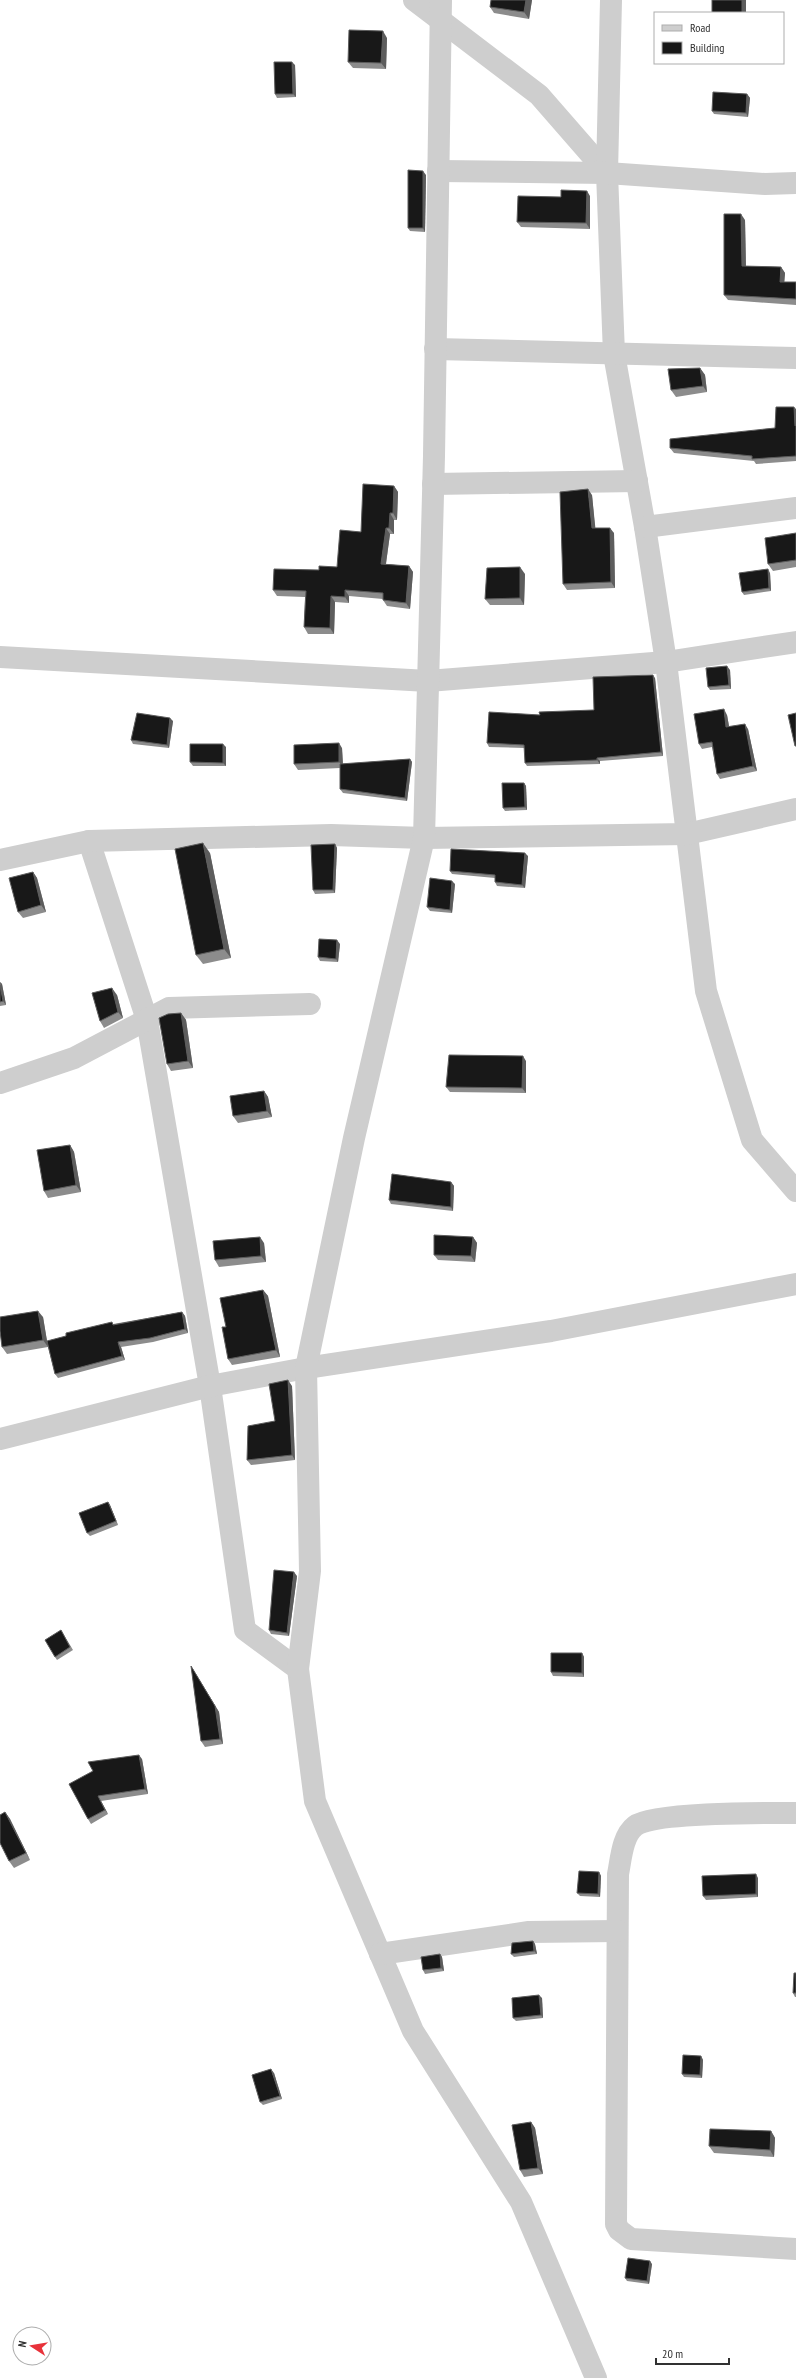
<svg xmlns="http://www.w3.org/2000/svg" width="796" height="2378" font-family="'PT Sans Narrow',sans-serif">
<rect width="100%" height="100%" fill="#fff"/>
<g fill="none" stroke-linecap="round" stroke-linejoin="round">
<g stroke="#cecece" stroke-width="22">
<path d="M 414,0 L 539,95 L 607,173"/>
<path d="M 611,0 L 607,173 L 614,354 L 645,527 L 666,662 L 706,991 L 752,1140 L 796,1191"/>
<path d="M 438,171 L 607,173 L 765,184 L 796,183"/>
<path d="M 435,349 L 796,358"/>
<path d="M 433,484 L 637,481"/>
<path d="M 645,527 L 796,508"/>
<path d="M 0,657 L 428,681 L 666,662 L 796,642"/>
<path d="M 89,841 L 147,1020 L 210,1386 L 245,1630 L 298,1669 L 315,1801 L 413,2031 L 521,2202 L 596,2378"/>
<path d="M 0,860 L 89,841 L 331,835 L 424,838 L 687,834 L 796,809"/>
<path d="M 0,1083 L 74,1058 L 169,1008 L 310,1004"/>
<path d="M 0,1439 L 210,1386 L 306,1368 L 551,1331 L 796,1284"/>
<path d="M 298,1669 L 310,1571 L 306,1368 L 354,1138 L 424,838 L 434,456 L 441,0"/>
<path d="M 796,1813 C 767,1813 654,1812 635,1826 C 622,1836 621,1860 618,1874 L 616,2224 L 619,2230 L 631,2239 L 796,2249"/>
<path d="M 380,1954 L 529,1932 L 617,1931"/>
</g>
</g>
<g fill="#8c8c8c">
<path d="M 532,0 L 529,19 L 494,13 L 490,7 Z"/>
<path d="M 387,38 L 386,69 L 353,68 L 348,62 Z"/>
<path d="M 295,65 L 296,97 L 277,98 L 275,94 Z"/>
<path d="M 747,94 L 750,98 L 748,117 L 714,114 L 712,111 Z"/>
<path d="M 426,175 L 425,232 L 410,231 L 408,228 Z"/>
<path d="M 590,196 L 590,229 L 521,227 L 517,222 L 561,197 Z"/>
<path d="M 745,220 L 746,266 L 781,267 L 785,273 L 784,282 L 796,282 L 796,305 L 728,300 L 724,295 Z"/>
<path d="M 700,368 L 705,375 L 707,392 L 676,397 L 671,390 Z"/>
<path d="M 796,409 L 796,461 L 756,464 L 754,461 L 674,453 L 670,448 L 775,428 Z"/>
<path d="M 394,486 L 398,492 L 397,520 L 394,520 L 394,534 L 390,534 L 386,564 L 409,566 L 413,572 L 410,609 L 387,606 L 383,600 L 383,599 L 349,596 L 349,603 L 335,602 L 334,634 L 308,634 L 304,627 L 305,597 L 277,596 L 273,590 L 319,570 L 337,567 Z"/>
<path d="M 592,495 L 595,528 L 614,533 L 615,588 L 567,590 L 563,584 Z"/>
<path d="M 796,533 L 796,567 L 773,571 L 768,564 Z"/>
<path d="M 770,573 L 771,591 L 744,595 L 742,592 Z"/>
<path d="M 525,574 L 524,605 L 490,605 L 485,599 Z"/>
<path d="M 730,670 L 731,689 L 710,690 L 708,687 Z"/>
<path d="M 655,678 L 663,756 L 600,761 L 600,764 L 527,766 L 525,763 L 525,748 L 489,747 L 487,743 L 540,715 L 594,710 Z"/>
<path d="M 727,715 L 729,726 L 748,729 L 757,771 L 720,779 L 717,774 L 712,747 L 702,749 L 699,744 Z"/>
<path d="M 173,721 L 169,748 L 133,744 L 131,740 Z"/>
<path d="M 226,747 L 226,766 L 193,766 L 190,762 Z"/>
<path d="M 342,748 L 343,764 L 410,759 L 412,762 L 407,801 L 343,793 L 340,789 L 340,768 L 298,770 L 294,764 Z"/>
<path d="M 524,783 L 526,786 L 527,810 L 505,811 L 503,808 Z"/>
<path d="M 335,844 L 337,848 L 335,893 L 315,894 L 313,890 Z"/>
<path d="M 210,853 L 231,958 L 203,964 L 196,955 Z"/>
<path d="M 528,856 L 525,888 L 497,886 L 495,882 L 495,878 L 452,874 L 450,871 Z"/>
<path d="M 33,872 L 37,878 L 46,912 L 23,918 L 18,912 Z"/>
<path d="M 455,884 L 452,913 L 430,911 L 427,907 Z"/>
<path d="M 340,944 L 338,962 L 320,961 L 318,957 Z"/>
<path d="M 0,982 L 2,984 L 6,1005 L 0,1006 Z"/>
<path d="M 117,995 L 123,1018 L 104,1028 L 100,1021 Z"/>
<path d="M 181,1013 L 186,1020 L 193,1068 L 171,1071 L 167,1064 Z"/>
<path d="M 526,1061 L 526,1093 L 450,1092 L 446,1087 Z"/>
<path d="M 264,1091 L 268,1097 L 272,1117 L 238,1123 L 233,1116 Z"/>
<path d="M 70,1145 L 74,1152 L 81,1192 L 48,1198 L 44,1191 Z"/>
<path d="M 451,1182 L 454,1186 L 453,1211 L 391,1204 L 389,1200 Z"/>
<path d="M 473,1237 L 477,1243 L 475,1262 L 438,1260 L 434,1255 Z"/>
<path d="M 264,1243 L 266,1262 L 219,1267 L 215,1260 Z"/>
<path d="M 263,1290 L 268,1296 L 280,1357 L 232,1365 L 228,1359 L 226,1327 Z"/>
<path d="M 182,1312 L 185,1316 L 188,1333 L 153,1342 L 121,1347 L 125,1360 L 58,1378 L 55,1374 L 48,1347 L 7,1354 L 2,1347 L 43,1317 L 47,1341 L 113,1324 Z"/>
<path d="M 292,1386 L 295,1460 L 251,1465 L 247,1460 L 275,1421 Z"/>
<path d="M 108,1502 L 110,1505 L 118,1525 L 90,1536 L 87,1533 Z"/>
<path d="M 297,1576 L 289,1636 L 271,1634 L 269,1630 Z"/>
<path d="M 61,1630 L 73,1650 L 57,1660 L 55,1657 Z"/>
<path d="M 582,1653 L 584,1657 L 584,1677 L 553,1676 L 551,1672 Z"/>
<path d="M 191,1666 L 219,1712 L 223,1744 L 205,1747 L 201,1741 Z"/>
<path d="M 142,1759 L 148,1794 L 101,1801 L 108,1814 L 91,1824 L 88,1819 L 69,1784 Z"/>
<path d="M 5,1812 L 10,1819 L 30,1860 L 14,1868 L 9,1861 Z"/>
<path d="M 599,1872 L 601,1876 L 600,1897 L 580,1896 L 577,1893 Z"/>
<path d="M 758,1878 L 758,1897 L 706,1900 L 703,1896 Z"/>
<path d="M 533,1941 L 535,1944 L 537,1954 L 514,1957 L 511,1954 Z"/>
<path d="M 440,1954 L 442,1957 L 444,1971 L 425,1974 L 423,1970 Z"/>
<path d="M 796,1973 L 796,1997 L 795,1997 L 793,1993 Z"/>
<path d="M 542,1998 L 543,2018 L 516,2021 L 513,2018 Z"/>
<path d="M 701,2056 L 703,2060 L 702,2078 L 684,2077 L 682,2074 Z"/>
<path d="M 274,2073 L 282,2099 L 263,2105 L 260,2102 Z"/>
<path d="M 531,2122 L 535,2128 L 543,2174 L 524,2177 L 520,2170 Z"/>
<path d="M 771,2131 L 775,2138 L 774,2157 L 714,2153 L 709,2146 Z"/>
<path d="M 652,2264 L 649,2284 L 627,2281 L 625,2278 Z"/>
</g>
<g fill="#5d5d5d">
<path d="M 526,0 L 532,0 L 529,19 L 524,12 Z"/>
<rect x="742" y="0" width="4" height="13"/>
<path d="M 383,31 L 387,38 L 386,69 L 381,63 Z"/>
<path d="M 292,62 L 295,65 L 296,97 L 293,94 Z"/>
<path d="M 747,94 L 750,98 L 748,117 L 746,113 Z"/>
<path d="M 423,171 L 426,175 L 425,232 L 423,228 Z"/>
<path d="M 587,191 L 590,196 L 590,229 L 586,223 Z"/>
<path d="M 741,214 L 745,220 L 746,271 L 742,266 Z"/>
<path d="M 781,267 L 785,273 L 784,287 L 780,282 Z"/>
<path d="M 700,368 L 705,375 L 707,392 L 703,386 Z"/>
<path d="M 794,407 L 796,409 L 796,428 L 795,426 Z"/>
<path d="M 394,486 L 398,492 L 397,520 L 393,513 Z"/>
<path d="M 588,489 L 592,495 L 596,534 L 592,528 Z"/>
<path d="M 390,513 L 394,520 L 394,534 L 389,528 Z"/>
<path d="M 386,528 L 390,534 L 385,570 L 381,564 Z"/>
<path d="M 610,528 L 614,533 L 615,588 L 611,582 Z"/>
<path d="M 409,566 L 413,572 L 410,609 L 406,603 Z"/>
<path d="M 520,567 L 525,574 L 524,605 L 520,598 Z"/>
<path d="M 768,569 L 770,573 L 771,591 L 769,588 Z"/>
<path d="M 345,590 L 349,596 L 349,603 L 345,597 Z"/>
<path d="M 331,596 L 335,602 L 334,634 L 330,628 Z"/>
<path d="M 727,666 L 730,670 L 731,689 L 729,685 Z"/>
<path d="M 653,675 L 655,678 L 663,756 L 661,752 Z"/>
<path d="M 724,709 L 727,715 L 730,732 L 726,727 Z"/>
<path d="M 170,718 L 173,721 L 169,748 L 167,745 Z"/>
<path d="M 745,724 L 748,729 L 757,771 L 753,766 Z"/>
<path d="M 339,743 L 342,748 L 343,767 L 339,762 Z"/>
<path d="M 223,744 L 226,747 L 226,766 L 223,763 Z"/>
<path d="M 597,758 L 600,761 L 600,764 L 597,760 Z"/>
<path d="M 410,759 L 412,762 L 407,801 L 405,798 Z"/>
<path d="M 524,783 L 526,786 L 527,810 L 525,807 Z"/>
<path d="M 203,843 L 210,853 L 231,958 L 224,949 Z"/>
<path d="M 335,844 L 337,848 L 335,893 L 333,890 Z"/>
<path d="M 525,853 L 528,856 L 525,888 L 522,885 Z"/>
<path d="M 33,872 L 37,878 L 46,912 L 41,905 Z"/>
<path d="M 452,881 L 455,884 L 452,913 L 450,910 Z"/>
<path d="M 337,940 L 340,944 L 338,962 L 336,959 Z"/>
<path d="M 0,982 L 2,984 L 6,1005 L 3,1001 Z"/>
<path d="M 112,988 L 117,995 L 123,1018 L 118,1012 Z"/>
<path d="M 181,1013 L 186,1020 L 193,1068 L 188,1061 Z"/>
<path d="M 523,1056 L 526,1061 L 526,1093 L 522,1088 Z"/>
<path d="M 264,1091 L 268,1097 L 272,1117 L 267,1111 Z"/>
<path d="M 70,1145 L 74,1152 L 81,1192 L 76,1185 Z"/>
<path d="M 451,1182 L 454,1186 L 453,1211 L 451,1207 Z"/>
<path d="M 260,1237 L 264,1243 L 266,1262 L 261,1256 Z"/>
<path d="M 473,1237 L 477,1243 L 475,1262 L 471,1256 Z"/>
<path d="M 263,1290 L 268,1296 L 280,1357 L 276,1350 Z"/>
<path d="M 38,1311 L 43,1317 L 48,1347 L 43,1340 Z"/>
<path d="M 182,1312 L 185,1316 L 188,1333 L 185,1329 Z"/>
<path d="M 118,1342 L 121,1347 L 125,1360 L 122,1356 Z"/>
<path d="M 288,1380 L 292,1386 L 295,1460 L 292,1455 Z"/>
<path d="M 108,1502 L 110,1505 L 118,1525 L 116,1521 Z"/>
<path d="M 294,1572 L 297,1576 L 289,1636 L 287,1633 Z"/>
<path d="M 582,1653 L 584,1657 L 584,1677 L 582,1673 Z"/>
<path d="M 191,1666 L 219,1712 L 223,1744 L 220,1739 Z"/>
<path d="M 139,1755 L 142,1759 L 148,1794 L 145,1789 Z"/>
<path d="M 98,1796 L 101,1801 L 108,1814 L 105,1810 Z"/>
<path d="M 5,1812 L 10,1819 L 30,1860 L 26,1853 Z"/>
<path d="M 599,1872 L 601,1876 L 600,1897 L 598,1894 Z"/>
<path d="M 756,1874 L 758,1878 L 758,1897 L 756,1894 Z"/>
<path d="M 533,1941 L 535,1944 L 537,1954 L 534,1951 Z"/>
<path d="M 440,1954 L 442,1957 L 444,1971 L 441,1968 Z"/>
<path d="M 539,1995 L 542,1998 L 543,2018 L 541,2015 Z"/>
<path d="M 701,2056 L 703,2060 L 702,2078 L 700,2075 Z"/>
<path d="M 271,2069 L 274,2073 L 282,2099 L 280,2096 Z"/>
<path d="M 531,2122 L 535,2128 L 543,2174 L 538,2168 Z"/>
<path d="M 771,2131 L 775,2138 L 774,2157 L 770,2150 Z"/>
<path d="M 650,2261 L 652,2264 L 649,2284 L 647,2281 Z"/>
</g>
<g fill="#181818" stroke="#5d5d5d">
<path d="M 491,0 L 526,0 L 524,12 L 490,7 Z"/>
<rect x="712" y="0" width="30" height="13"/>
<path d="M 349,30 L 383,31 L 381,63 L 348,62 Z"/>
<path d="M 274,62 L 292,62 L 293,94 L 275,94 Z"/>
<path d="M 713,92 L 747,94 L 746,113 L 712,111 Z"/>
<path d="M 408,170 L 423,171 L 423,228 L 408,228 Z"/>
<path d="M 561,190 L 587,191 L 586,223 L 517,222 L 518,196 L 561,197 Z"/>
<path d="M 724,214 L 741,214 L 742,266 L 781,267 L 780,282 L 796,282 L 796,299 L 724,295 Z"/>
<path d="M 700,368 L 703,386 L 671,390 L 668,369 Z"/>
<path d="M 776,407 L 794,407 L 795,426 L 796,425 L 796,456 L 752,459 L 752,456 L 670,448 L 670,439 L 775,428 Z"/>
<path d="M 363,484 L 394,486 L 393,513 L 390,513 L 389,528 L 386,528 L 381,564 L 409,566 L 406,603 L 383,600 L 383,593 L 345,590 L 345,597 L 331,596 L 330,628 L 304,627 L 306,591 L 273,590 L 274,569 L 319,570 L 319,566 L 337,567 L 340,530 L 361,532 Z"/>
<path d="M 588,489 L 592,528 L 610,528 L 611,582 L 563,584 L 560,492 Z"/>
<path d="M 796,533 L 796,560 L 768,564 L 765,538 Z"/>
<path d="M 520,567 L 520,598 L 485,599 L 487,568 Z"/>
<path d="M 768,569 L 769,588 L 742,592 L 739,573 Z"/>
<path d="M 727,666 L 729,685 L 708,687 L 706,668 Z"/>
<path d="M 653,675 L 661,752 L 597,758 L 597,760 L 525,763 L 524,745 L 487,743 L 489,712 L 540,715 L 539,712 L 594,710 L 593,677 Z"/>
<path d="M 724,709 L 726,727 L 745,724 L 753,766 L 717,774 L 712,742 L 699,744 L 694,714 Z"/>
<path d="M 137,713 L 170,718 L 167,745 L 131,740 Z"/>
<path d="M 796,713 L 796,746 L 795,746 L 788,715 Z"/>
<path d="M 339,743 L 339,762 L 294,764 L 294,745 Z"/>
<path d="M 190,744 L 223,744 L 223,763 L 190,762 Z"/>
<path d="M 410,759 L 405,798 L 340,789 L 340,764 Z"/>
<path d="M 502,783 L 524,783 L 525,807 L 503,808 Z"/>
<path d="M 203,843 L 224,949 L 196,955 L 175,849 Z"/>
<path d="M 335,844 L 333,890 L 313,890 L 311,845 Z"/>
<path d="M 451,849 L 525,853 L 522,885 L 495,882 L 495,875 L 450,871 Z"/>
<path d="M 33,872 L 41,905 L 18,912 L 9,878 Z"/>
<path d="M 430,878 L 452,881 L 450,910 L 427,907 Z"/>
<path d="M 319,939 L 337,940 L 336,959 L 318,957 Z"/>
<path d="M 0,985 L 3,1001 L 0,1002 Z"/>
<path d="M 112,988 L 118,1012 L 100,1021 L 92,993 Z"/>
<path d="M 181,1013 L 188,1061 L 167,1064 L 159,1018 L 168,1014 Z"/>
<path d="M 449,1055 L 523,1056 L 522,1088 L 446,1087 Z"/>
<path d="M 264,1091 L 267,1111 L 233,1116 L 230,1096 Z"/>
<path d="M 70,1145 L 76,1185 L 44,1191 L 37,1150 Z"/>
<path d="M 392,1174 L 451,1182 L 451,1207 L 389,1200 Z"/>
<path d="M 434,1235 L 473,1237 L 471,1256 L 434,1255 Z"/>
<path d="M 260,1237 L 261,1256 L 215,1260 L 213,1241 Z"/>
<path d="M 263,1290 L 276,1350 L 228,1359 L 222,1327 L 226,1327 L 220,1298 Z"/>
<path d="M 38,1311 L 43,1340 L 2,1347 L 0,1331 L 0,1317 Z"/>
<path d="M 182,1312 L 185,1329 L 150,1338 L 118,1342 L 122,1356 L 55,1374 L 47,1341 L 66,1336 L 66,1333 L 112,1322 L 113,1325 Z"/>
<path d="M 288,1380 L 292,1455 L 247,1460 L 248,1426 L 275,1421 L 269,1384 Z"/>
<path d="M 108,1502 L 116,1521 L 87,1533 L 79,1513 Z"/>
<path d="M 274,1570 L 294,1572 L 287,1633 L 269,1630 Z"/>
<path d="M 61,1630 L 70,1647 L 55,1657 L 45,1640 Z"/>
<path d="M 551,1653 L 582,1653 L 582,1673 L 551,1672 Z"/>
<path d="M 191,1666 L 215,1706 L 220,1739 L 201,1741 Z"/>
<path d="M 139,1755 L 145,1789 L 98,1796 L 105,1810 L 88,1819 L 69,1784 L 93,1771 L 88,1762 Z"/>
<path d="M 5,1812 L 26,1853 L 9,1861 L 0,1843 L 0,1815 Z"/>
<path d="M 579,1871 L 599,1872 L 598,1894 L 577,1893 Z"/>
<path d="M 756,1874 L 756,1894 L 703,1896 L 702,1876 Z"/>
<path d="M 533,1941 L 534,1951 L 511,1954 L 512,1943 Z"/>
<path d="M 440,1954 L 441,1968 L 423,1970 L 421,1957 Z"/>
<path d="M 794,1973 L 796,1973 L 796,1993 L 793,1993 Z"/>
<path d="M 539,1995 L 541,2015 L 513,2018 L 512,1998 Z"/>
<path d="M 683,2055 L 701,2056 L 700,2075 L 682,2074 Z"/>
<path d="M 271,2069 L 280,2096 L 260,2102 L 252,2075 Z"/>
<path d="M 531,2122 L 538,2168 L 520,2170 L 512,2125 Z"/>
<path d="M 710,2129 L 771,2131 L 770,2150 L 709,2146 Z"/>
<path d="M 628,2258 L 650,2261 L 647,2281 L 625,2278 Z"/>
</g>
<rect x="654" y="12" width="130" height="52" fill="#ffffff" stroke="#adadad"/>
<rect x="662" y="25" width="20" height="6" fill="#cecece" stroke="#adadad"/>
<text x="690" y="32" font-size="12" fill="#313131">Road</text>
<rect x="662" y="42" width="20" height="12" fill="#181818" stroke="#adadad"/>
<text x="690" y="52" font-size="12" fill="#313131">Building</text>
<g transform="translate(32 2346) rotate(282)"><circle r="19" fill="#ffffff" stroke="#adadad"/>
<path d="M0-3L7 15L0 10L-7 15Z" fill="#e8323a"/>
<text y="-6" font-size="11" font-weight="bold" text-anchor="middle" fill="#313131">N</text>
</g>
<path d="M656 2358v6h73v-6" fill="none" stroke="#313131" stroke-width="2"/>
<text x="662" y="2358" font-size="12" fill="#313131" stroke="#ffffff" stroke-width="3" paint-order="stroke">20 m</text>
</svg>
